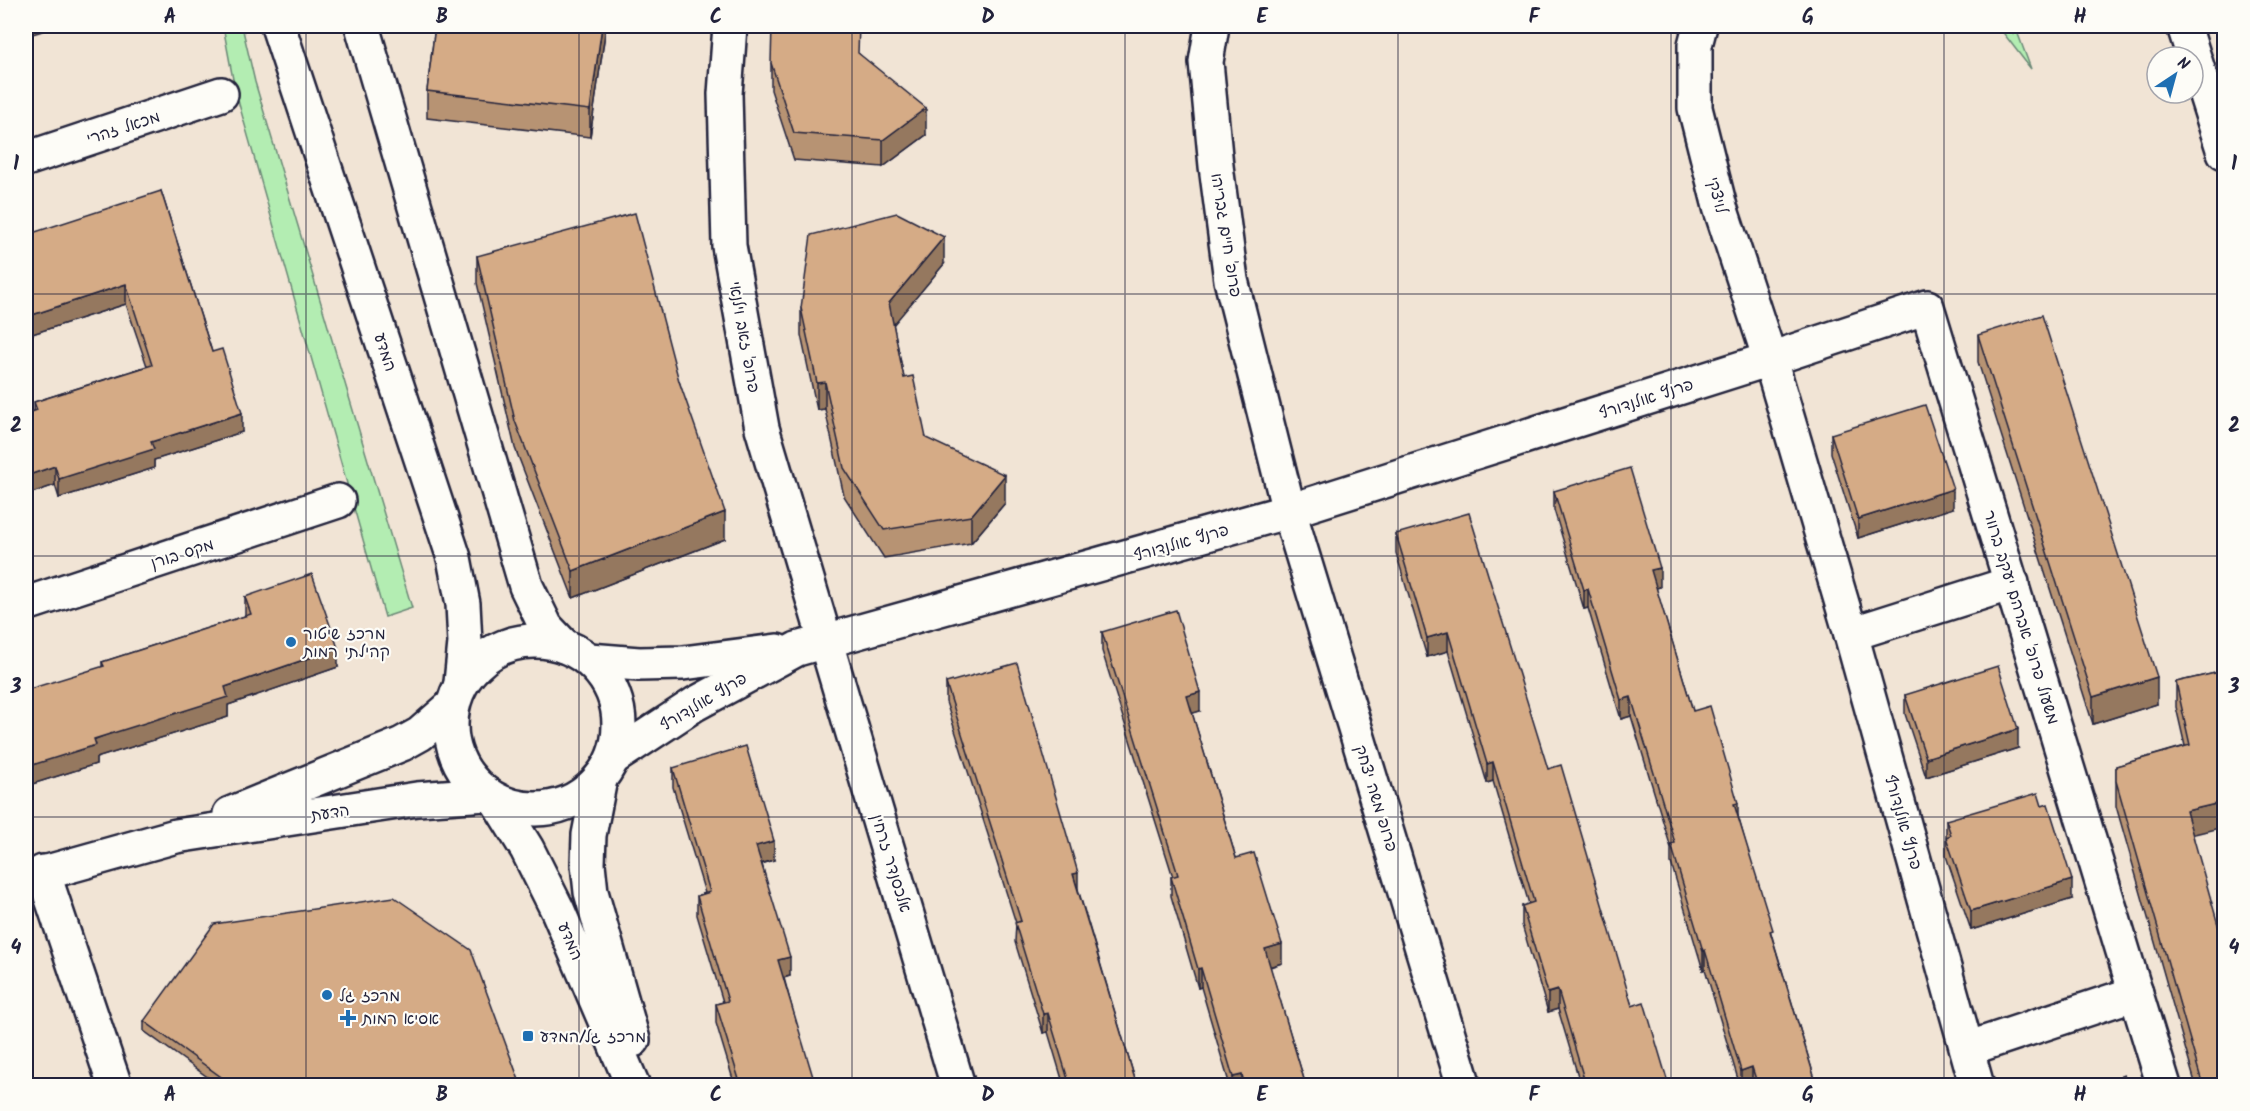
<svg xmlns="http://www.w3.org/2000/svg" width="2250" height="1111" font-family="Kalam,'Playpen Sans Hebrew',sans-serif">
<defs>
<pattern id="park-crowns" width="20" height="18" patternUnits="userSpaceOnUse" patternTransform="scale(1.5)"><rect width="20" height="18" fill="#b3edb2"/><path d="M2 6a3 3 0 1 1 6 0M12 15a3 3 0 1 1 6 0" fill="none" stroke="#9acb9a"/></pattern>
</defs>
<rect width="100%" height="100%" fill="#f1e4d5"/>
<filter id="ink" filterUnits="userSpaceOnUse"><feTurbulence type="fractalNoise" baseFrequency=".0167" numOctaves="2"/><feDisplacementMap in="SourceGraphic" scale="12" xChannelSelector="R" yChannelSelector="G"/><feConvolveMatrix kernelMatrix="1 2 1 2 8 2 1 2 1" color-interpolation-filters="sRGB"/></filter>
<g filter="url(#ink)">
<path fill="#b3edb2" stroke="#6a8876" stroke-width="1.5" d="M 223,26 L 242,26 L 255,82 L 412,608 L 385,617 L 235,90 Z"/>
<path fill="url(#park-crowns)" stroke="#6a8876" stroke-width="1.5" d="M 1998,26 L 2015,26 L 2031,69 Z"/>
<g fill="none" stroke-linecap="round" stroke-linejoin="round">
<defs>
<g id="pedestrian">
<path d="M 1770,359 L 1927,307 L 2164,1086"/>
<path d="M 43,872 L 115,1086"/>
</g>
<g id="minor">
<path d="M 730,26 L 725,94 L 729,246 L 762,428 L 958,1086"/>
<path d="M 1212,26 L 1206,62 L 1216,166 L 1231,280 L 1289,511 L 1464,1086"/>
<path d="M 1700,26 L 1695,45 L 1695,108 L 1720,207 L 1770,359 L 1851,634 L 1977,1086"/>
<path d="M 26,159 L 221,94"/>
<path d="M 26,604 L 338,501"/>
<path d="M 1851,634 L 2012,583"/>
<path d="M 589,660 L 639,664 L 683,663 L 777,651"/>
<path d="M 613,758 L 695,704 L 797,649 L 1289,511 L 1770,359"/>
<path d="M 1967,1049 L 2136,993"/>
</g>
<g id="tertiary">
<path d="M 278,26 L 454,558 L 463,604 L 465,643 L 461,683"/>
<path d="M 362,26 L 526,586 L 546,627 L 564,646"/>
<circle cx="535" cy="725" r="84"/>
<path d="M 600,779 L 589,835 L 588,864 L 591,892 L 633,1040"/>
<path d="M 498,802 L 527,849 L 558,911 L 633,1086"/>
<path d="M 230,814 L 402,744 L 420,734 L 452,706"/>
<path d="M 26,878 L 176,836 L 417,799 L 486,794"/>
</g>
<path id="primary" d="M 2184,26 L 2224,152"/>
</defs>
<use href="#pedestrian" stroke="#22223b" stroke-width="38"/>
<use href="#minor" stroke="#22223b" stroke-width="38"/>
<use href="#tertiary" stroke="#22223b" stroke-width="38"/>
<use href="#primary" stroke="#22223b" stroke-width="38"/>
<use href="#pedestrian" stroke="#fdfcf7" stroke-width="33"/>
<use href="#minor" stroke="#fdfcf7" stroke-width="33"/>
<use href="#tertiary" stroke="#fdfcf7" stroke-width="33"/>
<use href="#primary" stroke="#fdfcf7" stroke-width="33"/>
</g>
<g fill="#b79373" stroke="#22223b" stroke-width="1.5">
<path d="M 435,26 L 606,26 L 590,137 L 427,118 L 427,91 Z"/>
<path d="M 859,54 L 926,135 L 883,167 L 794,160 L 771,90 L 771,63 Z"/>
<path d="M 161,191 L 212,352 L 242,432 L 154,460 L 154,468 L 59,498 L 55,485 L 26,495 L 26,414 L 34,411 L 34,402 L 147,366 L 126,304 L 26,336 Z"/>
<path d="M 477,256 L 679,381 L 725,539 L 573,598 L 515,448 L 477,283 Z"/>
<path d="M 944,264 L 893,324 L 904,378 L 926,438 L 1005,503 L 971,543 L 884,558 L 844,496 L 825,409 L 817,410 L 801,335 L 801,308 Z"/>
<path d="M 1978,335 L 2157,704 L 2093,724 L 1978,362 Z"/>
<path d="M 1831,434 L 1953,508 L 1858,538 L 1831,453 Z"/>
<path d="M 1554,491 L 1660,587 L 1656,588 L 1693,711 L 1738,816 L 1773,940 L 1817,1086 L 1740,1086 L 1705,969 L 1703,970 L 1671,863 L 1671,848 L 1631,716 L 1621,719 L 1588,608 L 1584,609 L 1554,510 Z"/>
<path d="M 1396,534 L 1548,769 L 1632,1006 L 1669,1086 L 1581,1086 L 1558,1009 L 1548,1012 L 1522,925 L 1522,906 L 1529,904 L 1493,781 L 1487,783 L 1448,651 L 1427,657 L 1396,553 Z"/>
<path d="M 245,597 L 338,667 L 228,705 L 228,717 L 96,758 L 96,764 L 26,786 L 102,667 L 102,662 L 245,616 Z"/>
<path d="M 1102,632 L 1200,711 L 1192,713 L 1236,858 L 1282,963 L 1270,967 L 1306,1086 L 1230,1086 L 1201,987 L 1198,988 L 1171,896 L 1171,877 L 1173,877 L 1102,651 Z"/>
<path d="M 2224,671 L 2193,834 L 2224,1086 L 2196,1086 L 2116,806 L 2116,766 L 2185,746 L 2176,707 L 2176,682 Z"/>
<path d="M 946,683 L 1078,889 L 1137,1086 L 1064,1086 L 1048,1032 L 1043,1033 L 1015,942 L 1016,923 L 946,702 Z"/>
<path d="M 1905,695 L 2018,748 L 1926,777 L 1905,714 Z"/>
<path d="M 673,768 L 774,860 L 762,864 L 790,976 L 784,978 L 813,1086 L 735,1086 L 716,1023 L 716,1004 L 723,1002 L 697,915 L 697,896 L 705,893 L 673,787 Z"/>
<path d="M 1946,820 L 2072,899 L 1971,930 L 1946,856 Z"/>
<path d="M 144,1021 L 519,1086 L 220,1086 L 144,1031 Z"/>
</g>
<g fill="#95785e" stroke="#22223b" stroke-width="1.5">
<path d="M 26,26 L 59,26 L 26,36 Z"/>
<path d="M 602,26 L 606,26 L 590,137 L 590,110 Z"/>
<path d="M 926,108 L 926,135 L 883,167 L 883,140 Z"/>
<path d="M 944,237 L 944,264 L 889,330 L 889,303 Z"/>
<path d="M 126,284 L 126,304 L 26,336 L 26,317 Z"/>
<path d="M 825,382 L 825,409 L 817,410 L 817,383 Z"/>
<path d="M 242,413 L 242,432 L 154,460 L 154,468 L 59,498 L 59,479 L 151,442 Z"/>
<path d="M 55,466 L 55,485 L 26,495 L 26,476 Z"/>
<path d="M 1005,475 L 1005,503 L 971,543 L 971,516 Z"/>
<path d="M 1953,489 L 1953,508 L 1858,538 L 1858,519 Z"/>
<path d="M 725,512 L 725,539 L 573,598 L 573,571 Z"/>
<path d="M 1660,568 L 1660,587 L 1651,589 L 1651,570 Z"/>
<path d="M 1588,589 L 1588,608 L 1584,609 L 1584,590 Z"/>
<path d="M 1448,632 L 1448,651 L 1427,657 L 1427,638 Z"/>
<path d="M 338,648 L 338,667 L 228,705 L 228,717 L 96,758 L 96,764 L 26,786 L 26,767 L 225,687 Z"/>
<path d="M 2157,677 L 2157,704 L 2093,724 L 2093,697 Z"/>
<path d="M 1200,692 L 1200,711 L 1187,715 L 1187,696 Z"/>
<path d="M 1631,697 L 1631,716 L 1621,719 L 1621,700 Z"/>
<path d="M 2018,729 L 2018,748 L 1926,777 L 1926,758 Z"/>
<path d="M 1493,762 L 1493,781 L 1487,783 L 1487,764 Z"/>
<path d="M 2224,802 L 2224,827 L 2186,836 L 2186,811 Z"/>
<path d="M 1738,803 L 1738,822 L 1734,804 Z"/>
<path d="M 774,841 L 774,860 L 756,865 L 756,846 Z"/>
<path d="M 1078,873 L 1078,892 L 1073,874 Z"/>
<path d="M 2072,880 L 2072,899 L 1971,930 L 1971,911 Z"/>
<path d="M 1282,944 L 1282,963 L 1265,968 L 1265,949 Z"/>
<path d="M 1705,950 L 1705,969 L 1703,970 L 1703,951 Z"/>
<path d="M 790,957 L 790,976 L 778,979 L 778,960 Z"/>
<path d="M 1201,968 L 1201,987 L 1198,988 L 1198,969 Z"/>
<path d="M 1558,990 L 1558,1009 L 1548,1012 L 1548,993 Z"/>
<path d="M 1048,1013 L 1048,1032 L 1043,1033 L 1043,1014 Z"/>
<path d="M 1752,1067 L 1752,1086 L 1741,1086 L 1741,1071 Z"/>
<path d="M 1242,1075 L 1242,1086 L 1233,1086 L 1233,1077 Z"/>
</g>
<g fill="#d5ab86" stroke="#22223b" stroke-width="1.5">
<path d="M 435,26 L 602,26 L 590,110 L 427,91 Z"/>
<path d="M 772,26 L 859,26 L 858,53 L 926,108 L 883,140 L 794,133 L 771,63 Z"/>
<path d="M 161,191 L 212,352 L 222,349 L 242,413 L 151,442 L 154,449 L 59,479 L 55,466 L 26,476 L 26,414 L 37,410 L 34,402 L 152,365 L 126,284 L 26,317 L 26,235 Z"/>
<path d="M 635,213 L 679,381 L 725,512 L 573,571 L 515,421 L 477,256 Z"/>
<path d="M 897,213 L 944,237 L 889,303 L 904,378 L 913,376 L 926,438 L 1005,475 L 971,516 L 884,530 L 844,468 L 825,382 L 817,383 L 801,308 L 811,235 Z"/>
<path d="M 2042,315 L 2157,677 L 2093,697 L 1978,335 Z"/>
<path d="M 1925,405 L 1953,489 L 1858,519 L 1831,434 Z"/>
<path d="M 1630,468 L 1660,568 L 1651,570 L 1693,711 L 1710,706 L 1738,803 L 1734,804 L 1773,930 L 1770,931 L 1817,1086 L 1758,1086 L 1752,1067 L 1741,1071 L 1705,950 L 1703,951 L 1671,844 L 1675,843 L 1631,697 L 1621,700 L 1588,589 L 1584,590 L 1554,491 Z"/>
<path d="M 1469,513 L 1548,769 L 1561,765 L 1632,1006 L 1644,1002 L 1669,1086 L 1586,1086 L 1558,990 L 1548,993 L 1522,906 L 1534,902 L 1493,762 L 1487,764 L 1448,632 L 1427,638 L 1396,534 Z"/>
<path d="M 312,574 L 338,648 L 225,687 L 228,697 L 94,739 L 96,745 L 26,767 L 26,690 L 104,666 L 102,662 L 251,614 L 245,597 Z"/>
<path d="M 1176,610 L 1200,692 L 1187,696 L 1236,858 L 1254,853 L 1282,944 L 1265,949 L 1306,1086 L 1245,1086 L 1242,1075 L 1233,1077 L 1201,968 L 1198,969 L 1171,877 L 1178,875 L 1102,632 Z"/>
<path d="M 1017,663 L 1078,873 L 1073,874 L 1137,1086 L 1070,1086 L 1048,1013 L 1043,1014 L 1015,923 L 1021,921 L 946,683 Z"/>
<path d="M 1998,666 L 2018,729 L 1926,758 L 1905,695 Z"/>
<path d="M 2224,671 L 2224,802 L 2186,811 L 2224,946 L 2224,1086 L 2203,1086 L 2116,781 L 2116,766 L 2190,745 L 2176,682 Z"/>
<path d="M 746,746 L 774,841 L 756,846 L 790,957 L 778,960 L 813,1077 L 810,1078 L 812,1086 L 741,1086 L 716,1004 L 728,1001 L 697,896 L 710,892 L 673,768 Z"/>
<path d="M 2038,793 L 2042,806 L 2048,804 L 2072,880 L 1971,911 L 1946,837 L 1951,835 L 1946,820 Z"/>
<path d="M 394,897 L 471,950 L 519,1080 L 516,1086 L 226,1086 L 228,1082 L 144,1021 L 214,924 Z"/>
<path d="M 2124,1075 L 2128,1086 L 2091,1086 Z"/>
</g>
</g>
<path fill="none" stroke="#22223b" stroke-width="1.5" stroke-opacity="0.55" d="M 306,26 L 306,1086M 579,26 L 579,1086M 852,26 L 852,1086M 1125,26 L 1125,1086M 1398,26 L 1398,1086M 1671,26 L 1671,1086M 1944,26 L 1944,1086M 26,294 L 2224,294M 26,556 L 2224,556M 26,817 L 2224,817"/>
<g fill="#1f6fb2" stroke="#fdfcf7" stroke-width="2">
<circle cx="291" cy="642" r="6"/>
<circle cx="327" cy="995" r="6"/>
<path d="M345 1009h6v6h6v6h-6v6h-6v-6h-6v-6h6z"/>
<rect x="522" y="1030" width="12" height="12" rx="3"/>
</g>
<g text-anchor="middle" stroke-width="4.5" stroke-linejoin="round" paint-order="stroke">
<g font-size="16" fill="#22223b" stroke="#fdfcf7">
<text transform="translate(123 127) rotate(-18)" y="6">מכאל זהרי</text>
<text transform="translate(1718 195) rotate(75)" y="6">לויצקי</text>
<text transform="translate(1227 235) rotate(81)" y="6">פרופ' חיים גבריהו</text>
<text transform="translate(745 337) rotate(80)" y="6">פרופ' זאב וילנאי</text>
<text transform="translate(386 352) rotate(72)" y="6">המדע</text>
<text transform="translate(1646 398) rotate(-18)" y="6">פרנץ אולנדורף</text>
<text transform="translate(1181 542) rotate(-16)" y="6">פרנץ אולנדורף</text>
<text transform="translate(182 553) rotate(-18)" y="6">מקס בורן</text>
<text transform="translate(2022 617) rotate(73)" y="6">משעול פרופ' אברהם יעקב ברוור</text>
<text transform="translate(703 701) rotate(-31)" y="6">פרנץ אולנדורף</text>
<text transform="translate(1377 798) rotate(73)" y="6">פרופ משה יצחק</text>
<text transform="translate(330 812) rotate(-9)" y="6">הדעת</text>
<text transform="translate(1904 822) rotate(74)" y="6">פרנץ אולנדורף</text>
<text transform="translate(892 863) rotate(73)" y="6">אלכסנדר זרחין</text>
<text transform="translate(571 941) rotate(67)" y="6">המדע</text>
</g>
<g font-size="16" fill="#22223b" stroke="#fdfcf7" text-anchor="start">
<text x="303" y="639">מרכז שיטור<tspan x="303" dy="18">קהילתי רמות</tspan></text>
<text x="339" y="1001">מרכז גל</text>
<text x="362" y="1024">אסיא רמות</text>
<text x="540" y="1042">מרכז גל/המדע</text>
</g>
</g>
<rect width="2250" height="1111" fill="none" stroke="#fdfcf7" stroke-width="66"/>
<g transform="translate(2175 75) rotate(36)"><circle r="28" fill="#fdfcf7" stroke="#a5a5ac" stroke-width="1.5"/>
<path d="M0-4.5L10 22L0 15L-10 22Z" fill="#1f6fb2"/>
<text y="-9" font-size="16" font-weight="bold" text-anchor="middle" fill="#22223b">N</text>
</g>
<rect x="33" y="33" width="2184" height="1045" fill="none" stroke="#22223b" stroke-width="2"/>
<g font-size="20" text-anchor="middle" font-weight="bold" fill="#22223b">
<text x="170" y="23">A</text>
<text x="442" y="23">B</text>
<text x="716" y="23">C</text>
<text x="988" y="23">D</text>
<text x="1262" y="23">E</text>
<text x="1534" y="23">F</text>
<text x="1808" y="23">G</text>
<text x="2080" y="23">H</text>
<text x="16" y="170">1</text>
<text x="2234" y="170">1</text>
<text x="16" y="432">2</text>
<text x="2234" y="432">2</text>
<text x="16" y="693">3</text>
<text x="2234" y="693">3</text>
<text x="16" y="954">4</text>
<text x="2234" y="954">4</text>
<text x="170" y="1101">A</text>
<text x="442" y="1101">B</text>
<text x="716" y="1101">C</text>
<text x="988" y="1101">D</text>
<text x="1262" y="1101">E</text>
<text x="1534" y="1101">F</text>
<text x="1808" y="1101">G</text>
<text x="2080" y="1101">H</text>
</g>
</svg>
